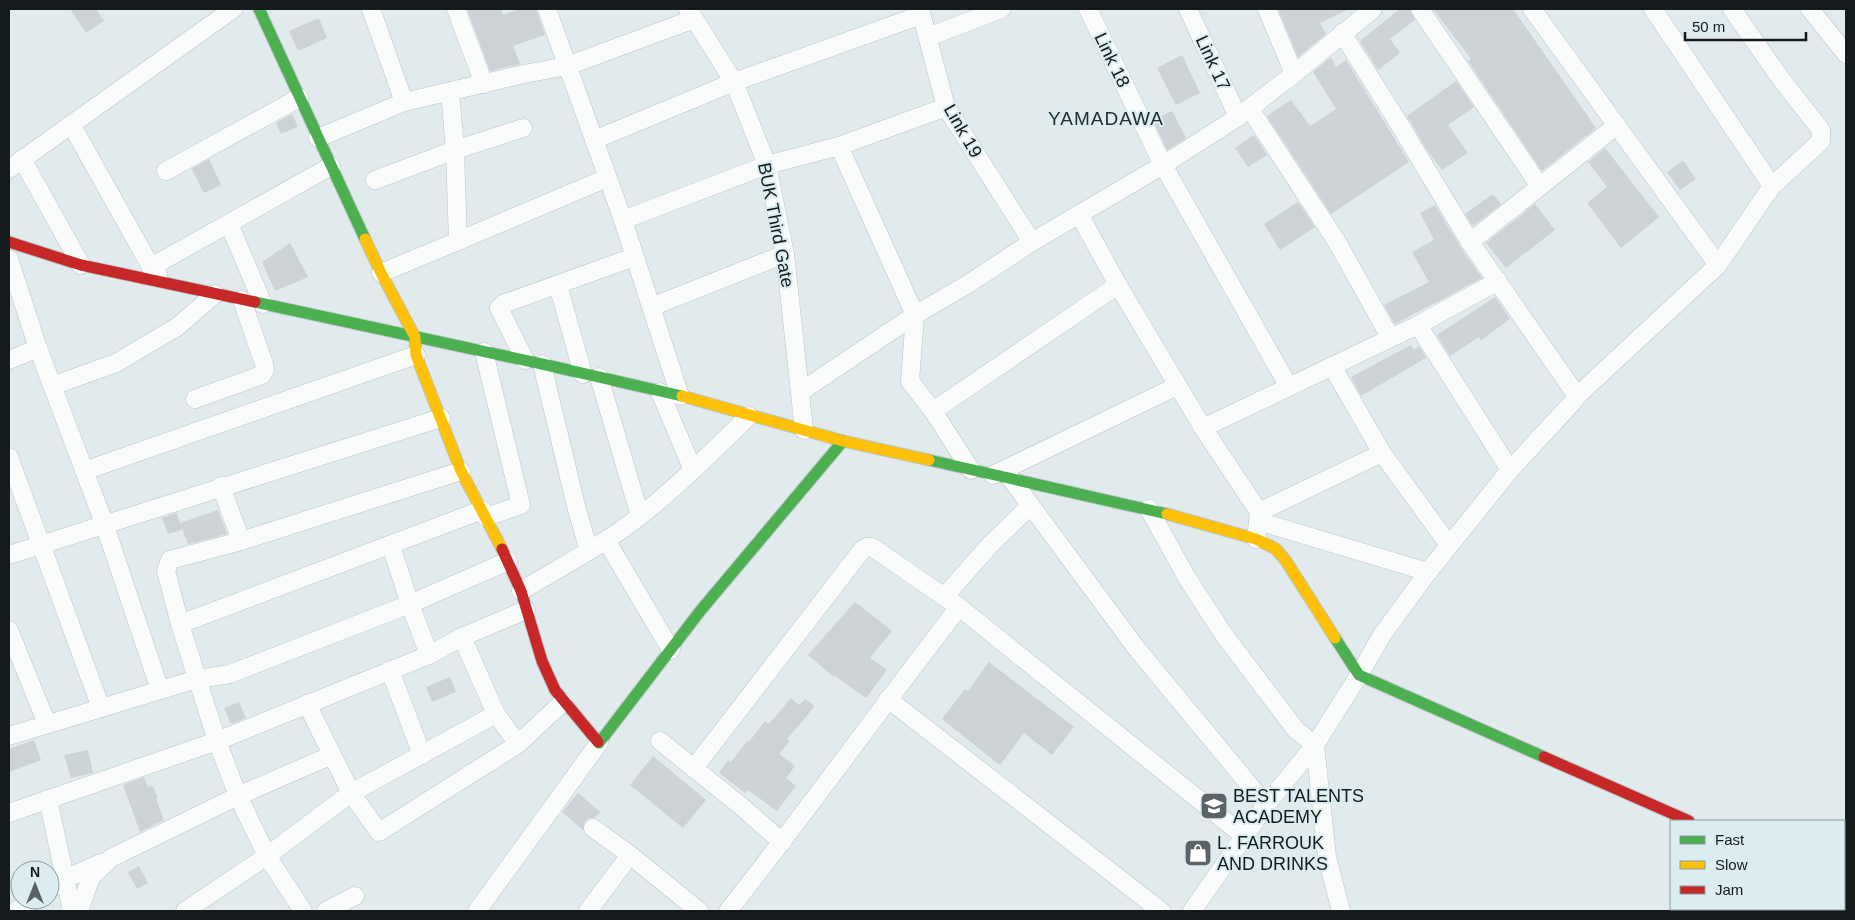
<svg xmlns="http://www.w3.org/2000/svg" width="1855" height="920" font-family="Helvetica,sans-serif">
<rect width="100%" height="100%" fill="#e1eaed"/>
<g fill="#ccd2d5">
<path d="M 70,9 L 96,9 L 104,21 L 86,33 Z"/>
<path d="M 467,9 L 501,9 L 503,15 L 520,9 L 536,9 L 545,35 L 513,46 L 520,64 L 490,71 Z"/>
<path d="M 1278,9 L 1349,9 L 1320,23 L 1326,34 L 1298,57 Z"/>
<path d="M 1400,9 L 1410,9 L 1415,20 L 1390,39 L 1400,53 L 1378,70 L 1360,41 Z"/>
<path d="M 1433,9 L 1513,9 L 1596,128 L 1542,171 L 1468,61 L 1471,59 Z"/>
<path d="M 319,18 L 327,38 L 298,51 L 289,31 Z"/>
<path d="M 1182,55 L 1200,93 L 1176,105 L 1157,68 Z"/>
<path d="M 1331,57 L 1336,67 L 1346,60 L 1409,162 L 1331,214 L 1267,116 L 1291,100 L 1310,126 L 1336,109 L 1313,72 Z"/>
<path d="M 1456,81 L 1474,107 L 1448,125 L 1468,153 L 1442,170 L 1427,150 L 1407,116 Z"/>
<path d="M 1172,111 L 1186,138 L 1167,150 L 1153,120 Z"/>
<path d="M 292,114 L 298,127 L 281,134 L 276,123 Z"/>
<path d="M 1254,135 L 1267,155 L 1248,167 L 1235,148 Z"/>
<path d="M 1605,148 L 1659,217 L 1621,248 L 1587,203 L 1607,187 L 1588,162 Z"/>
<path d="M 209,159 L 221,185 L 204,193 L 192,169 Z"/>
<path d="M 1683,160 L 1696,179 L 1680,190 L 1667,172 Z"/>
<path d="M 1493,194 L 1501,204 L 1473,226 L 1465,214 Z"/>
<path d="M 1298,202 L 1315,227 L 1280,250 L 1264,224 Z"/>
<path d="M 1535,204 L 1555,230 L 1506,268 L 1486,243 Z"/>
<path d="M 1435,205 L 1461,248 L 1482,278 L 1395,324 L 1384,305 L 1429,282 L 1412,252 L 1434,240 L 1420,213 Z"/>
<path d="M 290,243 L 308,277 L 275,291 L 262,262 Z"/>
<path d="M 1495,297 L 1510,319 L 1481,340 L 1479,337 L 1450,356 L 1437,335 Z"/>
<path d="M 1411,345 L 1414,350 L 1419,346 L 1426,358 L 1361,396 L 1351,377 Z"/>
<path d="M 218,510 L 227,534 L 188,544 L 180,523 Z"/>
<path d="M 177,513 L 182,530 L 168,534 L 162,518 Z"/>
<path d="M 855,602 L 892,631 L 870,658 L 887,670 L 866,698 L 835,676 L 834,677 L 808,655 Z"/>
<path d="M 989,662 L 1074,727 L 1052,755 L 1024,733 L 1000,765 L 942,719 L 965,689 L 968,691 Z"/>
<path d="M 450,677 L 456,692 L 432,702 L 426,687 Z"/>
<path d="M 791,698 L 799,705 L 805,699 L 815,706 L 787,739 L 790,741 L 779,754 L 795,766 L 786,778 L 796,786 L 777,811 L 748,790 L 745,793 L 719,773 L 728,760 L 731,762 L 747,741 L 749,742 L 765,721 L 769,724 Z"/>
<path d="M 239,702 L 246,718 L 231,724 L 224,708 Z"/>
<path d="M 34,740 L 41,760 L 9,772 L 9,749 Z"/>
<path d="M 88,750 L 93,773 L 71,778 L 64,755 Z"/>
<path d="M 653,756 L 706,800 L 683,828 L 630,785 Z"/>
<path d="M 144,777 L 148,787 L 153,786 L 158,798 L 156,799 L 164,820 L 140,832 L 123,785 Z"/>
<path d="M 578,793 L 600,812 L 595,818 L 589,818 L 585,821 L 583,830 L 562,812 Z"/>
<path d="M 139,866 L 148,883 L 137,889 L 128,872 Z"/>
</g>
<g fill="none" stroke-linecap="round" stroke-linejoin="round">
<defs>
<g id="street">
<path d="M 371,9 L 404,102"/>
<path d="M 456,9 L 484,84"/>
<path d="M 547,9 L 623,220 L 680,396"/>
<path d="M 688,9 L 734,82 L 767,165 L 785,254 L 804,430"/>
<path d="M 920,9 L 946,107 L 1032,242"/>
<path d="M 1088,9 L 1163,165 L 1289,387"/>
<path d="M 1188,9 L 1238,117"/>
<path d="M 1267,9 L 1294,74"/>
<path d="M 1420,9 L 1539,185"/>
<path d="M 1532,9 L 1718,265"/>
<path d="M 1653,9 L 1772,186"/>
<path d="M 1810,9 L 1846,54"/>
<path d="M 1342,33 L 1395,117 L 1470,242 L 1577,396"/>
<path d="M 928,37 L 1001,9"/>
<path d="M 1250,109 L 1337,242 L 1390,337"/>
<path d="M 71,124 L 151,267 L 158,275"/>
<path d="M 318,138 L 404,102 L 524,74 L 567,66 L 694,19"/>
<path d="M 594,140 L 734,82 L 921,15"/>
<path d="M 839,146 L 915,315 L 910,381 L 933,411 L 971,470"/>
<path d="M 22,159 L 81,265"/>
<path d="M 9,169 L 233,9"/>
<path d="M 166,171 L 299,98"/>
<path d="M 375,180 L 455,150 L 523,128"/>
<path d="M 1079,214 L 1118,285 L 1203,428 L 1259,512 L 1256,539"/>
<path d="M 623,220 L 767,165 L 839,146 L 946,107"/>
<path d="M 229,224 L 263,304"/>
<path d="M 458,241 L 607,178"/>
<path d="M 1470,242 L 1617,125"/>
<path d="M 9,259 L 38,348 L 104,523 L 160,690"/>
<path d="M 151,267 L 331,166"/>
<path d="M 381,273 L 458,241 L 455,150 L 450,91"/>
<path d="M 558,285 L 583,374"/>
<path d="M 651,307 L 785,254"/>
<path d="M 1418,325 L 1510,470"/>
<path d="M 484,352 L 521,505 L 486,517"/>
<path d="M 9,360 L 38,348"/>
<path d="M 525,360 L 499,308 L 503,304 L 634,257"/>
<path d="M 542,364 L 576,506 L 589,551"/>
<path d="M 1332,366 L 1382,453 L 1449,545"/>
<path d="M 599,377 L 640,516"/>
<path d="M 52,386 L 116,363 L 177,327 L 215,294"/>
<path d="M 660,392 L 693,470"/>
<path d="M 800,392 L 915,315 L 968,284 L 1032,242 L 1163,165 L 1238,117 L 1294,74 L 1373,9"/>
<path d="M 195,399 L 262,375 L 265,370 L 264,364 L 242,300"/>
<path d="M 933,411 L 1118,285"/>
<path d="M 1203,428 L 1418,325 L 1498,281"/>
<path d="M 9,457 L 101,708"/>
<path d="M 84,471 L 416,355"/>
<path d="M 993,475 L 1177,386"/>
<path d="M 1011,479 L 1137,649 L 1266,805"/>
<path d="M 221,486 L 241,541 L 170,560 L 166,571 L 180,624 L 217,741 L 238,796 L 267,856 L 303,911"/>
<path d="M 1149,509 L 1187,578 L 1224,635 L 1296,730 L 1315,745 L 1327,857 L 1341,911"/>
<path d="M 1259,512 L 1382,453"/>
<path d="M 1258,521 L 1428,572"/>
<path d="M 606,540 L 671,650"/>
<path d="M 241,541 L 461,471"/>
<path d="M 391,546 L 410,604 L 429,655"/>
<path d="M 9,555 L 441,418"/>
<path d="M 521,591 C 561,567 603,545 640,516 C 679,485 714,450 749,416"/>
<path d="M 944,597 L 989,546 L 1030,506"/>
<path d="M 180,624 L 482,510"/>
<path d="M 9,630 L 47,724"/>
<path d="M 462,637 L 496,714 L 518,744"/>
<path d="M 390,670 L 422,755"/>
<path d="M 888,699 L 1161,911"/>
<path d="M 307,704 L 351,793 L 379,832 L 518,744 L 563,702"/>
<path d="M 9,736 L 197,679 L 230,674 L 410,604 L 508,561"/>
<path d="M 660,741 L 741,806 L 782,842"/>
<path d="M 694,768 L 862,550 L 867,547 L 872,547 L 959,607 L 1244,836"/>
<path d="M 48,799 L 72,911"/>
<path d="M 9,813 L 217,741 L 429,655 L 462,637 L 526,610"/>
<path d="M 593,828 L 630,855 L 699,911"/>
<path d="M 50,889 L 65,879 L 101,863"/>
<path d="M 16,911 L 32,900"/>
<path d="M 79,911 L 91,877 L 111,858 L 238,796 L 332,755"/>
<path d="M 185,911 L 267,856 L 351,793 L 496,714"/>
<path d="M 326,911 L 355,896"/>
<path d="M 477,911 L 599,743"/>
<path d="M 588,911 L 630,855"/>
<path d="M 728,911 C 807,811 881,708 959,607"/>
<path d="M 1192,911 L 1266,805 L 1315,745 L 1359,675 L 1382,635 L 1428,572 L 1510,470 L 1572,403 L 1577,396 L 1718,265 L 1772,186 L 1821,141 L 1821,130 L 1781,79 L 1732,9"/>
</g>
<g id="fast">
<path d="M 259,9 L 365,239"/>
<path d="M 255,302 L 542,364 L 682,396"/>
<path d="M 929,460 L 1167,514"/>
<path d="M 1335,638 L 1359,675 L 1544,757"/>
<path d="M 598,742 L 599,743 L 701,610 L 843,441"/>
</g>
<g id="slow">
<path d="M 365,239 L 381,273 L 415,337 L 416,355 L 461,471 L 502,549"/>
<path d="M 682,396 L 843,441 L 929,460"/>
<path d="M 1167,514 L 1256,539 L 1276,549 L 1286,561 L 1335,638"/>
<path d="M 1844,888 L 1846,889"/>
</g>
<g id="jam">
<path d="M 9,242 L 81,265 L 255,302"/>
<path d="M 502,549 L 521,591 L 542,661 L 555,690 L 598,742"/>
<path d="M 1544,757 L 1689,821"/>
</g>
</defs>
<use href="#street" stroke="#bdc4c6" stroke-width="19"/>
<use href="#fast" stroke="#bdc4c6" stroke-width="13"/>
<use href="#slow" stroke="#bdc4c6" stroke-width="13"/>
<use href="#jam" stroke="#bdc4c6" stroke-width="13"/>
<use href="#street" stroke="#fafcfc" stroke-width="18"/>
<use href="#fast" stroke="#4caf50" stroke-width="11"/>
<use href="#slow" stroke="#ffc107" stroke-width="11"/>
<use href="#jam" stroke="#c62828" stroke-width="11"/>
</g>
<defs>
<symbol id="school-square" viewBox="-11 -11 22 22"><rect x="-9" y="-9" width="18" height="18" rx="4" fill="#5c6366" stroke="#dcedf2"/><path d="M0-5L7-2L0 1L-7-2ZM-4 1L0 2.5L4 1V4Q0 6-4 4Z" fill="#fff"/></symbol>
<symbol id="shop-square" viewBox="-11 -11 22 22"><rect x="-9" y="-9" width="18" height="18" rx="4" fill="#5c6366" stroke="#dcedf2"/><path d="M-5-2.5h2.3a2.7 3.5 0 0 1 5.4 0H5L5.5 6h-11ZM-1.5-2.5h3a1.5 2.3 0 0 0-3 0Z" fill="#fff"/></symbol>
</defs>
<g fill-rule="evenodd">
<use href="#school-square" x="1198" y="790" width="32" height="32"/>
<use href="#shop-square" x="1182" y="837" width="32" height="32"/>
</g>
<g text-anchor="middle" stroke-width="4" stroke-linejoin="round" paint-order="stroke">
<g font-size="18" fill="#151b1d" stroke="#dcedf2">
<text transform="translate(1112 60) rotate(64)" y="6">Link 18</text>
<text transform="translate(1213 63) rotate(65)" y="6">Link 17</text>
<text transform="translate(963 131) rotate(60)" y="6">Link 19</text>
<text transform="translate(776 225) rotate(79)" y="6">BUK Third Gate</text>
</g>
<g font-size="18" fill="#151b1d" stroke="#dcedf2" text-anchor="start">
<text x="1233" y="802">BEST TALENTS<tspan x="1233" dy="21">ACADEMY</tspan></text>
<text x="1217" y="849">L. FARROUK<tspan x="1217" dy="21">AND DRINKS</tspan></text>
</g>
<g font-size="19" letter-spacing="1" fill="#212e32" stroke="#dcedf2">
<text x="1106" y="125">YAMADAWA</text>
</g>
</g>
<rect width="1855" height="920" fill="none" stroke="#151b1d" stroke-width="20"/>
<rect x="1670" y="820" width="175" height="90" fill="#dcedf2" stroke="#8c999d"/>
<rect x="1680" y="836" width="25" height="8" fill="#4caf50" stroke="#8c999d"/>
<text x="1715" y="845" font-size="15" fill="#151b1d">Fast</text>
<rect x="1680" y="861" width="25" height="8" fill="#ffc107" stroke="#8c999d"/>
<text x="1715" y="870" font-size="15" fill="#151b1d">Slow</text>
<rect x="1680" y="886" width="25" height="8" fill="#c62828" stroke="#8c999d"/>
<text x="1715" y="895" font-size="15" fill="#151b1d">Jam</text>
<g transform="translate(35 885)"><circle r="24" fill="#dcedf2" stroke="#8c999d"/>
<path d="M0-4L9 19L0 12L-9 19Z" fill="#5c6366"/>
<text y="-8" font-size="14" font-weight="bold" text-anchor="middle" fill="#151b1d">N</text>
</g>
<path d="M1685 32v8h121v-8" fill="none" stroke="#151b1d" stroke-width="2.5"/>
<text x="1692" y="32" font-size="15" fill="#151b1d" stroke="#dcedf2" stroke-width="4" paint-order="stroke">50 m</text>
</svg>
